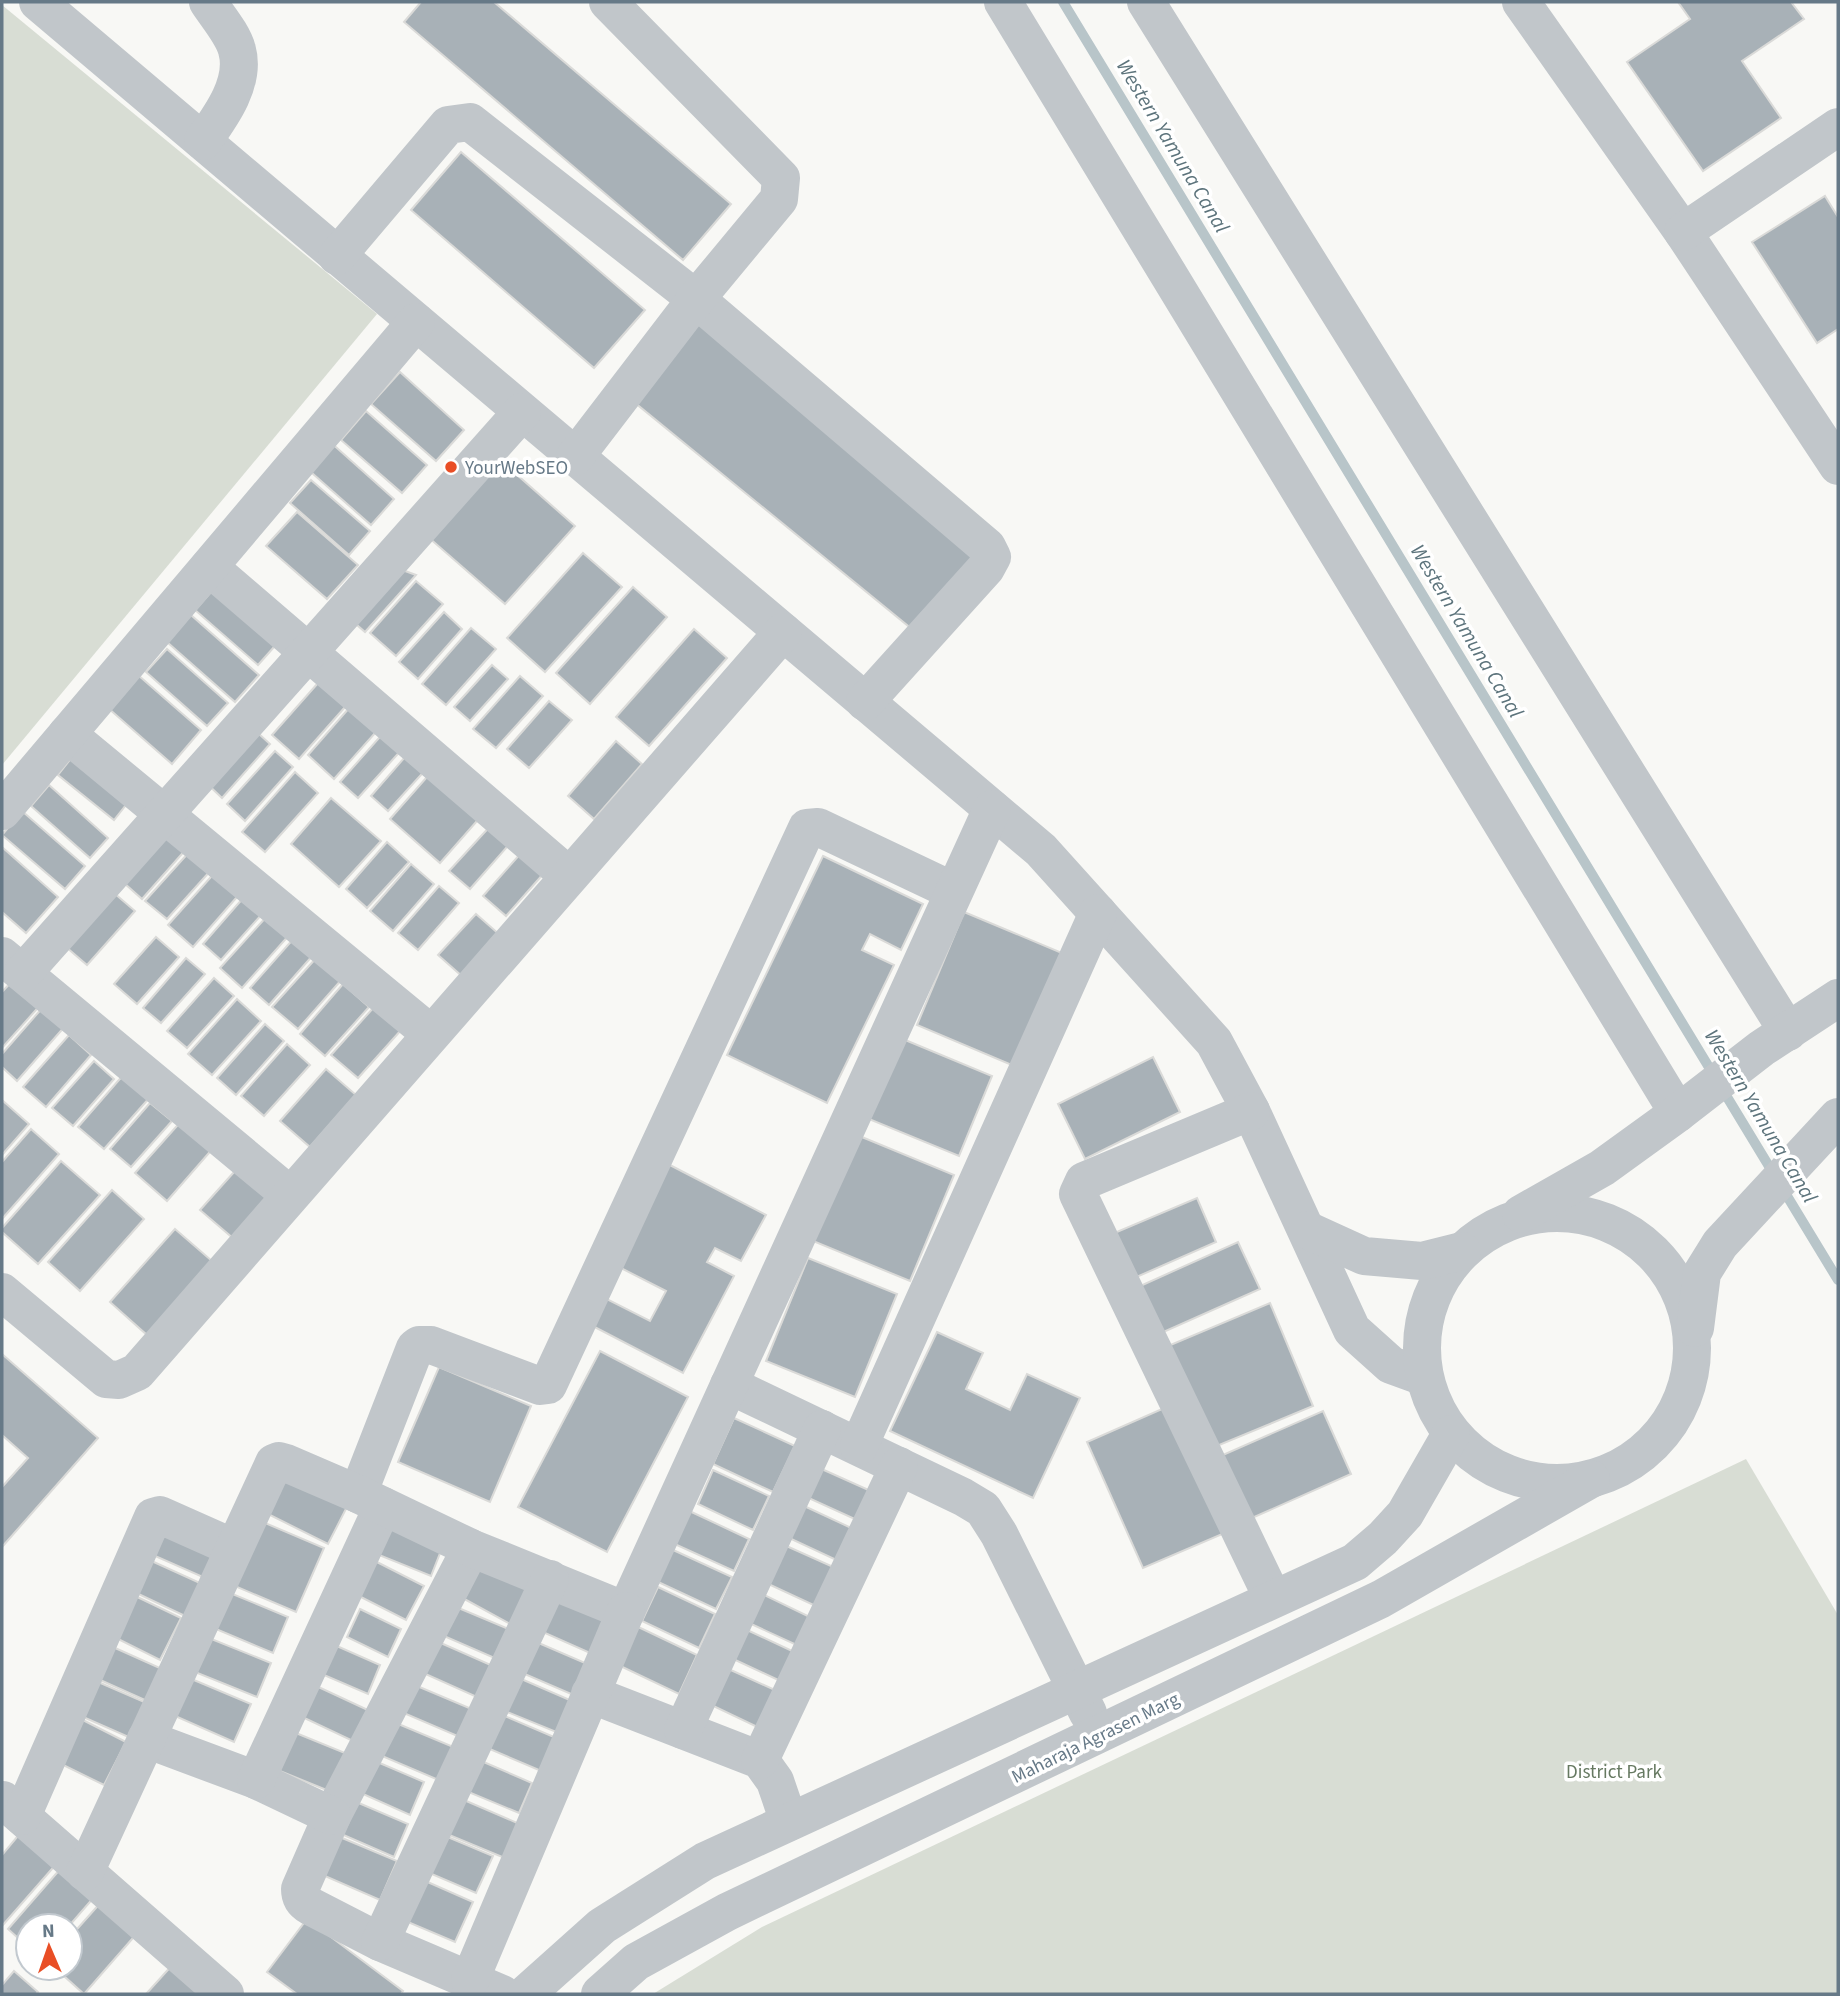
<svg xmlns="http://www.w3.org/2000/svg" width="1840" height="1996" font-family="'Source Sans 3',sans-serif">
<rect width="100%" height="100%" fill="#f8f8f5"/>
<g fill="#d8ddd4">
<path d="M 2,5 L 377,314 L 2,765 Z"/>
<path d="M 1746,1459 L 1838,1615 L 1838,1994 L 653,1994 L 762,1927 Z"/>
</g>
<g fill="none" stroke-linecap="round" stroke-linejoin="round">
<path stroke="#b8c5c9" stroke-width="10" d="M 1063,2 L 1838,1280"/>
</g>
<g fill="#a8b1b7" stroke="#dadad8" stroke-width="2">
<path d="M 421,2 L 494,2 L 731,204 L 683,260 L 404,22 Z"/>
<path d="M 1678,2 L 1791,2 L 1804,19 L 1742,61 L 1781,118 L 1703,171 L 1627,62 L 1690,19 Z"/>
<path d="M 461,152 L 645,310 L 594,368 L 411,210 Z"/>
<path d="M 1825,196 L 1838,217 L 1838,329 L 1817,343 L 1752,242 Z"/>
<path d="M 700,322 L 984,553 L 918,634 L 634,402 Z"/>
<path d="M 400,372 L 464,430 L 436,461 L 371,404 Z"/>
<path d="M 366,411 L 427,465 L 402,493 L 341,440 Z"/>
<path d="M 328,440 L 394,499 L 371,525 L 304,466 Z"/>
<path d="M 498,458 L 575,526 L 505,604 L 428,537 Z"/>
<path d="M 311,480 L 370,531 L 349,555 L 290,503 Z"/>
<path d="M 297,512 L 358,565 L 327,599 L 266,546 Z"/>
<path d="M 583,553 L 622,587 L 545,672 L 507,638 Z"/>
<path d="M 397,568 L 416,575 L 365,632 L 349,618 Z"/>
<path d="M 416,581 L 443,604 L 396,656 L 370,633 Z"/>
<path d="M 219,583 L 282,638 L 258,665 L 195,610 Z"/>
<path d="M 633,587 L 667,617 L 590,704 L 556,673 Z"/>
<path d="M 183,608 L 259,675 L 235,702 L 159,635 Z"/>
<path d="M 444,612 L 462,629 L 418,679 L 399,662 Z"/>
<path d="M 471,628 L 496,649 L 446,705 L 422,684 Z"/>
<path d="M 694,629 L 727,658 L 649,746 L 616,717 Z"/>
<path d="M 167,649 L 228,703 L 207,726 L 146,672 Z"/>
<path d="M 492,665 L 508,679 L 470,721 L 454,707 Z"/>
<path d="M 326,674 L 353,698 L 299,759 L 272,735 Z"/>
<path d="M 138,675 L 201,730 L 172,764 L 108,708 Z"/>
<path d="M 520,676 L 543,696 L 496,748 L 473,729 Z"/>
<path d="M 357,699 L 384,723 L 334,779 L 308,755 Z"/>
<path d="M 549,701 L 572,720 L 529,768 L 507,749 Z"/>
<path d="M 248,724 L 270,744 L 222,798 L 201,778 Z"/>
<path d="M 386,730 L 405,746 L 358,798 L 340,782 Z"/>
<path d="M 616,741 L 642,764 L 594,819 L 568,796 Z"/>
<path d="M 412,749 L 430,765 L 388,811 L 371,796 Z"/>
<path d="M 275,751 L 293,767 L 245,821 L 227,804 Z"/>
<path d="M 76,752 L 133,796 L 114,820 L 58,775 Z"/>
<path d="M 434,769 L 484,813 L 440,863 L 390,819 Z"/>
<path d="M 295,772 L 318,793 L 265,852 L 242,832 Z"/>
<path d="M 49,785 L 108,838 L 90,858 L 31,806 Z"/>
<path d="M 331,798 L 381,841 L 339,887 L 291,844 Z"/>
<path d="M 22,811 L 85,866 L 65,889 L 2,835 Z"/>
<path d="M 494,822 L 514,839 L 470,889 L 449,871 Z"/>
<path d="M 161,823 L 188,847 L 142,899 L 115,875 Z"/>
<path d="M 387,842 L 409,862 L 367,908 L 346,889 Z"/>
<path d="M 529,844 L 552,864 L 506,916 L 483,896 Z"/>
<path d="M 2,847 L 58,897 L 26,933 L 2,912 Z"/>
<path d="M 191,850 L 212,869 L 167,919 L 145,901 Z"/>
<path d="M 823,856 L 923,904 L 901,950 L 870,934 L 862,950 L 894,965 L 827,1103 L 727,1055 Z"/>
<path d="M 411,864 L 434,884 L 393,931 L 370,911 Z"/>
<path d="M 219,868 L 244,889 L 193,947 L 168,925 Z"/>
<path d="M 439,886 L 459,903 L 418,950 L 398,933 Z"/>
<path d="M 107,887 L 135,911 L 87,965 L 59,941 Z"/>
<path d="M 244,897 L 263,913 L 221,960 L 203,944 Z"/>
<path d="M 964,912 L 1062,953 L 1014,1066 L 917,1025 Z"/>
<path d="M 269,914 L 291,933 L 242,988 L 220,968 Z"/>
<path d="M 476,914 L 500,935 L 463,977 L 438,955 Z"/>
<path d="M 156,937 L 179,957 L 137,1004 L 114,984 Z"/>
<path d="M 295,937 L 314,954 L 269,1005 L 250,988 Z"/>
<path d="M 318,956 L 343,978 L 298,1029 L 272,1007 Z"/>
<path d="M 186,958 L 205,974 L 161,1023 L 143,1008 Z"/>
<path d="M 15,978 L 43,1002 L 2,1048 L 2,992 Z"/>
<path d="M 214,978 L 234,996 L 187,1048 L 167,1031 Z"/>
<path d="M 343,984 L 369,1007 L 325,1056 L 300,1034 Z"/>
<path d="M 237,999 L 261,1021 L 212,1075 L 188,1054 Z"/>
<path d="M 44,1006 L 66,1025 L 17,1081 L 2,1067 L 2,1054 Z"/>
<path d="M 375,1006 L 402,1029 L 358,1078 L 331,1055 Z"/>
<path d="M 265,1024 L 284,1041 L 236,1095 L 217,1078 Z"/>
<path d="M 69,1035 L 91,1055 L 46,1107 L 23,1087 Z"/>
<path d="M 898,1037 L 992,1076 L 959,1156 L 864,1117 Z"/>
<path d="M 287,1044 L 310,1065 L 264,1116 L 241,1096 Z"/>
<path d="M 1153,1057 L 1180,1112 L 1085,1159 L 1058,1104 Z"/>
<path d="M 94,1061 L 114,1079 L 73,1126 L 52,1108 Z"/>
<path d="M 326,1069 L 356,1095 L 310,1147 L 280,1121 Z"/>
<path d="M 125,1073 L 151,1096 L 104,1149 L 78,1127 Z"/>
<path d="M 2,1100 L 29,1124 L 2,1155 Z"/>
<path d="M 150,1103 L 172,1121 L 131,1167 L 110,1149 Z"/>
<path d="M 184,1118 L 215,1146 L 167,1201 L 135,1173 Z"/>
<path d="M 31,1129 L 59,1154 L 2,1219 L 2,1162 Z"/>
<path d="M 857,1135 L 954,1175 L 910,1281 L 813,1241 Z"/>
<path d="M 61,1161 L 100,1195 L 38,1264 L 2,1232 L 2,1228 Z"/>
<path d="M 243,1162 L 277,1191 L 234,1239 L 200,1210 Z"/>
<path d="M 666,1163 L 766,1215 L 741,1261 L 715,1248 L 707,1262 L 734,1276 L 683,1373 L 583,1321 L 597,1294 L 650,1321 L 666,1291 L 613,1264 Z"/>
<path d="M 112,1190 L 144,1219 L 80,1291 L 48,1262 Z"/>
<path d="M 1197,1198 L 1216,1242 L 1132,1279 L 1112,1234 Z"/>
<path d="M 175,1229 L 212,1261 L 147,1335 L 110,1302 Z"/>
<path d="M 1238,1242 L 1260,1289 L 1159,1334 L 1138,1287 Z"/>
<path d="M 808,1258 L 897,1294 L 855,1397 L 766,1361 Z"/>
<path d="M 1270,1303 L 1313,1406 L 1212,1448 L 1168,1346 Z"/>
<path d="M 937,1332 L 983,1353 L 966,1389 L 1010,1410 L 1027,1374 L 1080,1398 L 1033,1498 L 890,1431 Z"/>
<path d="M 600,1351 L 688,1397 L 607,1552 L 518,1507 Z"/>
<path d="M 2,1354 L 98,1438 L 2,1547 L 2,1487 L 28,1458 L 2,1435 Z"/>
<path d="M 439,1367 L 531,1406 L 490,1502 L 398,1462 Z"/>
<path d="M 1171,1405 L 1227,1532 L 1143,1568 L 1087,1442 Z"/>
<path d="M 1323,1411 L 1351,1474 L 1243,1522 L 1216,1458 Z"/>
<path d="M 734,1418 L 795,1446 L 773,1492 L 713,1464 Z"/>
<path d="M 278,1465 L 350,1501 L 328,1544 L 256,1508 Z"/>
<path d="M 815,1466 L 873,1492 L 859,1521 L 802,1495 Z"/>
<path d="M 713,1470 L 769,1496 L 753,1530 L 698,1504 Z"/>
<path d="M 802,1505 L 862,1533 L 847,1565 L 787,1537 Z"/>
<path d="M 683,1508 L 749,1539 L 734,1571 L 668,1541 Z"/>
<path d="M 251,1517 L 324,1548 L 296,1612 L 223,1581 Z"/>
<path d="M 161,1519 L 219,1546 L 205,1578 L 146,1552 Z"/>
<path d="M 392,1522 L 444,1543 L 431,1576 L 379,1555 Z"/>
<path d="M 782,1544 L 840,1570 L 822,1609 L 764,1582 Z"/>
<path d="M 671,1549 L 732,1577 L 716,1609 L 656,1581 Z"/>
<path d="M 145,1558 L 200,1583 L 185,1616 L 130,1590 Z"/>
<path d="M 371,1559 L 424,1586 L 406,1620 L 353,1593 Z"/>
<path d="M 472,1568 L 529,1586 L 512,1625 L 457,1595 Z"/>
<path d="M 658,1587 L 715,1614 L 699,1648 L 642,1621 Z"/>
<path d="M 218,1588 L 288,1617 L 273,1653 L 204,1624 Z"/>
<path d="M 129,1593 L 181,1618 L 160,1660 L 108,1634 Z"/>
<path d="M 762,1594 L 816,1620 L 803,1648 L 749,1623 Z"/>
<path d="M 551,1596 L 605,1620 L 590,1653 L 536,1629 Z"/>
<path d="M 449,1604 L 511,1630 L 499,1660 L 437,1633 Z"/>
<path d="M 360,1609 L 401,1629 L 388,1657 L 347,1637 Z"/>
<path d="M 632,1624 L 697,1655 L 679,1694 L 614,1663 Z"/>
<path d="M 745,1629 L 805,1657 L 791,1686 L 731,1658 Z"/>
<path d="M 199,1634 L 271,1663 L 257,1697 L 185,1668 Z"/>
<path d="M 434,1640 L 493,1666 L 479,1698 L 421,1672 Z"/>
<path d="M 534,1641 L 599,1669 L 585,1700 L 520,1672 Z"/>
<path d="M 104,1643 L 162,1669 L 147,1701 L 89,1675 Z"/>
<path d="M 330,1643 L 380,1665 L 368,1694 L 317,1672 Z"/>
<path d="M 722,1666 L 786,1695 L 768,1732 L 705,1702 Z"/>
<path d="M 182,1675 L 251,1704 L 234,1742 L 166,1712 Z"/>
<path d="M 89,1678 L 149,1704 L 133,1739 L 74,1713 Z"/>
<path d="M 519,1678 L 579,1704 L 566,1736 L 505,1711 Z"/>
<path d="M 410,1683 L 474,1710 L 462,1738 L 399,1711 Z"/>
<path d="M 312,1684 L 370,1711 L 355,1742 L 298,1715 Z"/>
<path d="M 500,1714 L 568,1743 L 553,1776 L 485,1747 Z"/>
<path d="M 75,1716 L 126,1742 L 104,1785 L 53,1760 Z"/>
<path d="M 396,1723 L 463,1751 L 448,1784 L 382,1756 Z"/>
<path d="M 291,1731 L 345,1753 L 329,1791 L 275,1769 Z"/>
<path d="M 368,1758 L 424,1782 L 410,1815 L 354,1790 Z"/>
<path d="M 479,1760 L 532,1783 L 519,1813 L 466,1791 Z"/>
<path d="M 457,1797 L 522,1825 L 507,1859 L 442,1832 Z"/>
<path d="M 347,1798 L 408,1824 L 394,1857 L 332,1830 Z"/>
<path d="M 22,1831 L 58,1862 L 2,1926 L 2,1855 Z"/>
<path d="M 335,1835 L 397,1861 L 380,1900 L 318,1873 Z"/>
<path d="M 443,1835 L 493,1856 L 476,1893 L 427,1872 Z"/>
<path d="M 62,1867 L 95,1896 L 69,1926 L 28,1926 L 28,1947 L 8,1929 Z"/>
<path d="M 414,1876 L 473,1902 L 455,1942 L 396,1917 Z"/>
<path d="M 103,1900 L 139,1931 L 84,1994 L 55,1968 L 70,1968 L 70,1937 Z"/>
<path d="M 307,1919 L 403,1991 L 401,1994 L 297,1994 L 267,1972 Z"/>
<path d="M 175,1962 L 212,1994 L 146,1994 Z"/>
<path d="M 14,1971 L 38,1992 L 36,1994 L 2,1994 L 2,1985 Z"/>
</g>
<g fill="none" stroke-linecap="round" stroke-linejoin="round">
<g stroke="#c1c6ca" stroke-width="38">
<path d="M 38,2 L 1041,850 L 1214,1042 L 1251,1111 L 1352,1330 L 1391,1365 L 1424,1377"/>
<path d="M 1003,2 L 1678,1113"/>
<path d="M 1146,2 L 1788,1032"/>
<path d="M 1521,2 L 1683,232 L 1838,466"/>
<path d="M 203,141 C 221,116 246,82 237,50 C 233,34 217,16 208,2"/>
<path d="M 1683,232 L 1838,127"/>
<path d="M 337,256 L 448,125 L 470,122 L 696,299 L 987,547 L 992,557 L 986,568 L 865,702"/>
<path d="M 575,457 L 696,299 L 779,199 L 781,178 L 608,2"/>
<path d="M 209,567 L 569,876"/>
<path d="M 67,734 L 431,1034"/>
<path d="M 2,811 L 416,322"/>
<path d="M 2,956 L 290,1195"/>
<path d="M 23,973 L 522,412"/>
<path d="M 1251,1111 L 1084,1181 L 1078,1194 L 1273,1599"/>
<circle cx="1557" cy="1348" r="135"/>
<path d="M 1521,1214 L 1602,1168 L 1678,1113 L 1762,1048 L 1838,998"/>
<path d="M 1307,1230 L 1364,1256 L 1422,1261 L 1462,1251"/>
<path d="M 2,1292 L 106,1379 L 119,1380 L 137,1372 L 783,632"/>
<path d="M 1695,1328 L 1702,1273 L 1720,1244 L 1838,1117"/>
<path d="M 729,1385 L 963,1497 L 983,1509 L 999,1534 L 1088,1713"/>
<path d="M 859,1446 L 1098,913"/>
<path d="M 358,1494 L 415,1348 L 419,1345 L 431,1345 L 540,1386 L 548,1385 L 807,828 L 818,827 L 953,891"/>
<path d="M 471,1548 L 332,1816 L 300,1889 C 300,1897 303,1902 310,1906 L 380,1942 L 502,1994"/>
<path d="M 590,1694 L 760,1760 L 775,1781 L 789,1822"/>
<path d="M 683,1730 L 822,1429"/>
<path d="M 146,1739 L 256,1780 L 332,1816"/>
<path d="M 760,1760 L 899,1466"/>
<path d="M 256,1780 L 383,1506"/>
<path d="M 3,1800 L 225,1994"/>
<path d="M 22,1816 L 153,1517 L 160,1515 L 234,1548"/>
<path d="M 85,1872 L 274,1463 L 279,1461 L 286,1463 L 358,1494 L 471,1548 L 626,1611 L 992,809"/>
<path d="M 380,1942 L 550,1579"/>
<path d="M 470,1980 L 626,1611"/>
<path d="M 526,1994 L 602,1926 L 705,1861 L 1355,1562 L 1383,1538 L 1405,1514 L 1451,1434"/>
<path d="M 600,1994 L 636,1962 L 727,1912 L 1381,1599 L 1591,1479"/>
</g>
</g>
<circle fill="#e94e25" stroke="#fff" stroke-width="2.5" cx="451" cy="467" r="7"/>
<g text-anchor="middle" stroke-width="7" stroke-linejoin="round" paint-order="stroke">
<g font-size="19" fill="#667987" stroke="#fff" text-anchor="start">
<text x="465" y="474">YourWebSEO</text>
</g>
<g font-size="19" fill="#667987" stroke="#fff">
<text transform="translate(1095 1737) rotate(-26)" y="7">Maharaja Agrasen Marg</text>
</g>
<g font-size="19" fill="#667961" stroke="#fff">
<text x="1614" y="1778">District Park</text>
</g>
<g font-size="21" font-style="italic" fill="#5d747c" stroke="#fff">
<text transform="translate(1173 146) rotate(59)" y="7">Western Yamuna Canal</text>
<text transform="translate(1467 631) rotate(59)" y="7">Western Yamuna Canal</text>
<text transform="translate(1761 1116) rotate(59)" y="7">Western Yamuna Canal</text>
</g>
</g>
<rect width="1840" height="1996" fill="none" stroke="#667987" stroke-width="7"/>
<g transform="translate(49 1947) rotate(358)"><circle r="33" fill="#ffffff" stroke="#c2c9cf" stroke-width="2"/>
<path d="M0-5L12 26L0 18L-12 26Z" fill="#e94e25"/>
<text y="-10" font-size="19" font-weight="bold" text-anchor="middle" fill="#667987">N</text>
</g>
</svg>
